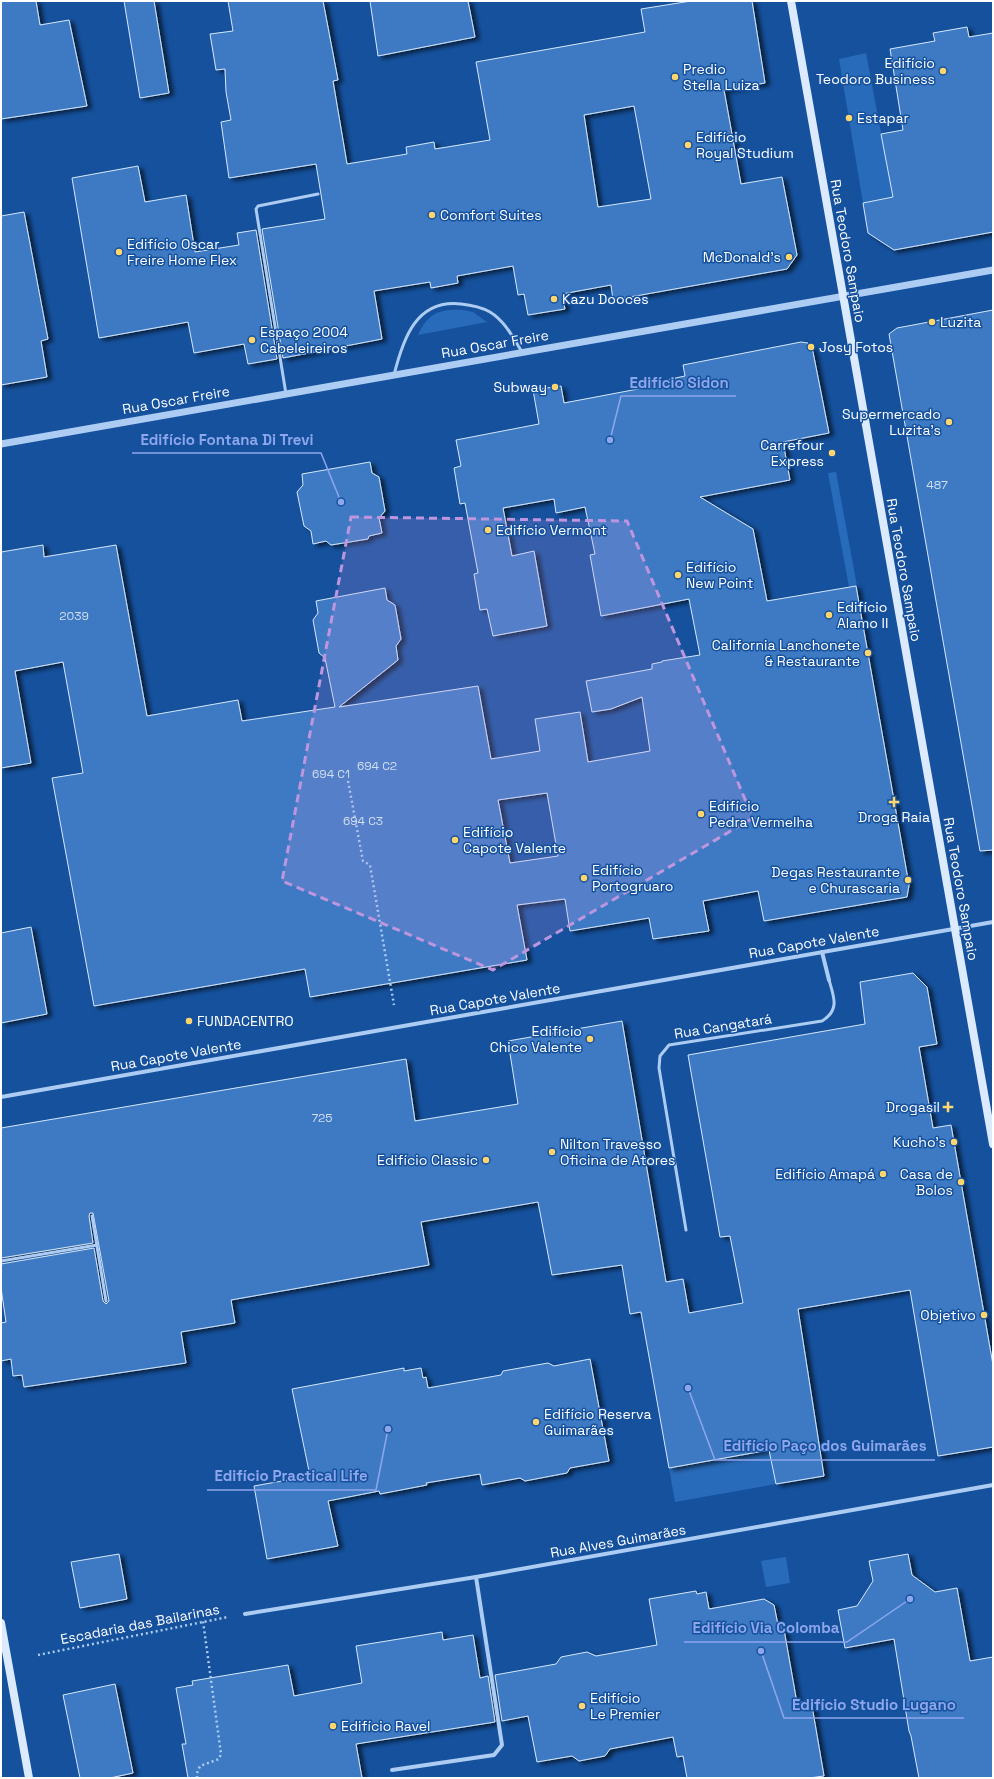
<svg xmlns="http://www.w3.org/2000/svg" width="994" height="1779" font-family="'Space Grotesk',sans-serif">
<defs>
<filter id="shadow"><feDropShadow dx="4.5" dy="2.5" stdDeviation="2" flood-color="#0009"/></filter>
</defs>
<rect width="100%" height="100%" fill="#15519d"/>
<g fill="#286bba">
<path d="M 866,53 L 893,197 L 863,203 L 839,59 Z"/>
<path d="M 464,310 L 473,312 L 487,322 L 418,335 C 428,312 441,309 464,310 Z"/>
<path d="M 836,472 L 857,586 L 849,587 L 828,473 Z"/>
<path d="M 769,1450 L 776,1484 L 675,1502 L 669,1468 Z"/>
<path d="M 786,1557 L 790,1583 L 766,1587 L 761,1561 Z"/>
</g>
<g fill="#3e7ac3" stroke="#d4e7fd" fill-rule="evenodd" filter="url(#shadow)">
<path d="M 1,1 L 36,1 L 40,25 L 69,20 L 87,106 L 1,119 Z"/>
<path d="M 124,1 L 154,1 L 169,93 L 140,98 Z"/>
<path d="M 228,1 L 323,1 L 338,80 L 333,81 L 347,164 L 407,154 L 406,147 L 434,142 L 435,149 L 490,140 L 476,62 L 645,32 L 641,9 L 691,1 L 752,1 L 765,83 L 724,90 L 741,184 L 782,177 L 797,255 L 787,269 L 613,300 L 611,285 L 562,294 L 565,309 L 528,315 L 524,294 L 518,295 L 513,266 L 457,276 L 458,283 L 431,288 L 430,282 L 374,291 L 382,339 L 283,358 L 262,229 L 325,219 L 316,164 L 229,178 L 221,122 L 231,120 L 226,92 L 225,69 L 216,70 L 210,34 L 233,31 ZM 634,106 L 651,199 L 598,207 L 584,115 Z"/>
<path d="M 370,1 L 468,1 L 475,37 L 378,56 Z"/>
<path d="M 967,27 L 969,37 L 993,33 L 993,232 L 894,250 L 868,233 L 863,203 L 893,197 L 881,134 L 903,130 L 890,49 L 935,41 L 933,33 Z"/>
<path d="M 138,166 L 145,202 L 186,195 L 195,252 L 239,245 L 237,233 L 256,230 L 277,359 L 248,364 L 244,344 L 194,353 L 188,322 L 99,338 L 72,178 Z"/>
<path d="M 24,212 L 48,339 L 41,341 L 47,377 L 1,385 L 1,216 Z"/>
<path d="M 993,310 L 993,850 L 980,851 L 889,334 L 897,328 Z"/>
<path d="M 801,342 L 808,343 L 813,352 L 829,433 L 783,442 L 790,480 L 700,497 L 753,529 L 767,601 L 856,586 L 909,885 L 907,897 L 764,921 L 758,891 L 703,901 L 709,931 L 653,939 L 649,918 L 570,931 L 565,899 L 517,905 L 527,960 L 310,997 L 305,969 L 94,1006 L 52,778 L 83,773 L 63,662 L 15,671 L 31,763 L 1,768 L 1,552 L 43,545 L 44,557 L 116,545 L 147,716 L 238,700 L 242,721 L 335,707 L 325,658 L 319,653 L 313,620 L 318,613 L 316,601 L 385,588 L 387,600 L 395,605 L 401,639 L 396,646 L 398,660 L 339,707 L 478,686 L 491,759 L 540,751 L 535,719 L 580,712 L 588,762 L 650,751 L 642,697 L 611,709 L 592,712 L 586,681 L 652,669 L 652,664 L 662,662 L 662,661 L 700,655 L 689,599 L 601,616 L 590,555 L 595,554 L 585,507 L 556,513 L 554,499 L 503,508 L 512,556 L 534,551 L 547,626 L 493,636 L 487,609 L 480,610 L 474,574 L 478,573 L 465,503 L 460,504 L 454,468 L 461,466 L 456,440 L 539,424 L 533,390 L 561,386 L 564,403 L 638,389 L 638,386 L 685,376 L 683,365 ZM 547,793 L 558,856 L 510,863 L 498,800 Z"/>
<path d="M 370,462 L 372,473 L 379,477 L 385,511 L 379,518 L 382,533 L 369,536 L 368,539 L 331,545 L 326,541 L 313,544 L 311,531 L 304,526 L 297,492 L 303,485 L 302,474 Z"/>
<path d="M 31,927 L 47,1014 L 1,1023 L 1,933 Z"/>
<path d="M 913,973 L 927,987 L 937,1044 L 919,1047 L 933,1128 L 951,1125 L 993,1365 L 993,1447 L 938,1456 L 910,1290 L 798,1309 L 824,1476 L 776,1484 L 769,1450 L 669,1468 L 641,1312 L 630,1314 L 622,1265 L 552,1275 L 538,1202 L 421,1222 L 429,1265 L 231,1300 L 235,1323 L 181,1332 L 186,1363 L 24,1387 L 22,1375 L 13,1376 L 11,1359 L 1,1361 L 1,1323 L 6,1322 L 1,1288 L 1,1264 L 94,1248 L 103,1301 L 106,1304 L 109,1301 L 93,1213 L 90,1213 L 89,1216 L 93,1243 L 1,1258 L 1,1128 L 406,1059 L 415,1121 L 518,1104 L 508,1041 L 622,1021 L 666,1282 L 683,1279 L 689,1313 L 743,1303 L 730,1236 L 720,1237 L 688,1055 L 865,1024 L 860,982 Z"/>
<path d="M 590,1359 L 609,1461 L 570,1468 L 567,1473 L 525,1481 L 520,1478 L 482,1485 L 480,1474 L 426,1483 L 427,1485 L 380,1494 L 379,1491 L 328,1501 L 338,1546 L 267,1559 L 254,1486 L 310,1476 L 292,1389 L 404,1368 L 404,1371 L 421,1368 L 423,1378 L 426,1377 L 428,1388 L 501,1375 L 503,1371 L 548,1363 L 554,1366 Z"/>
<path d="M 119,1554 L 127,1599 L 80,1608 L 71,1562 Z"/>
<path d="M 908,1554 L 912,1575 L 935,1592 L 957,1588 L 970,1661 L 993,1657 L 993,1778 L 919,1778 L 911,1736 L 909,1731 L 894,1639 L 845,1648 L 838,1610 L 857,1606 L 873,1581 L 869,1561 Z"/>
<path d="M 696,1591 L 697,1594 L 706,1592 L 709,1609 L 764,1599 L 774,1605 L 778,1625 L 783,1624 L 797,1703 L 811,1700 L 824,1776 L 809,1778 L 687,1778 L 683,1756 L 677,1757 L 673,1737 L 610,1749 L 605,1756 L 579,1761 L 572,1756 L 537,1762 L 528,1716 L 502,1721 L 495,1675 L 556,1664 L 561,1657 L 587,1652 L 596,1656 L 657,1645 L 649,1599 Z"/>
<path d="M 442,1632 L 443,1640 L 473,1635 L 480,1678 L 488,1676 L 495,1722 L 356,1744 L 362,1778 L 188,1778 L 182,1744 L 186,1744 L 176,1688 L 193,1685 L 192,1681 L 288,1665 L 294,1696 L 362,1683 L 356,1646 Z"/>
<path d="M 115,1684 L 133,1773 L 110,1778 L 80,1778 L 63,1695 Z"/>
</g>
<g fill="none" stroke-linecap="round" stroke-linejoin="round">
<g stroke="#acccf3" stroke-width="2.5" stroke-dasharray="2 3" stroke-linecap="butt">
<path d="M 348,781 L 363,861 L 370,865 L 394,1005"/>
<path d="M 38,1655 L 228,1617"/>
<path d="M 197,1778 L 197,1773 L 200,1766 L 219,1759 L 221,1754 L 203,1621"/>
</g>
<g stroke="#acccf3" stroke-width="3">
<path d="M 394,375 C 403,339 416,299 461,304 C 471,305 481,307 490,312 C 505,321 514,339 522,352"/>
<path d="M 286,394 L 256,209 L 258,206 L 318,194"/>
<path d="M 92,1216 L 106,1301"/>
<path d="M 686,1230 L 659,1068 L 660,1056 L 669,1045 L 822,1021 C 840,1010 834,997 829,980"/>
<path d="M 1,1261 L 97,1245"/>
</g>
<g stroke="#acccf3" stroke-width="4">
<path d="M 822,952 L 829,980"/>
<path d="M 1,1097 L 993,922"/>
<path d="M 245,1614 L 476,1577 L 993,1485"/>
<path d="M 392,1770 L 494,1755 L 502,1745 L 476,1577"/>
</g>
<path stroke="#acccf3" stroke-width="7" d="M 1,444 L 993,270"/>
<g stroke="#dbeafd" stroke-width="8">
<path d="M 791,1 L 993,1144"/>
<path d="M 1,1623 L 29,1778"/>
</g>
</g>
<path fill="#bd96df" fill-opacity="0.2" stroke="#bd96df" stroke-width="3" stroke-dasharray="8 5" stroke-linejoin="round" d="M 351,517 L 627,521 L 753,818 L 493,970 L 282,881 Z"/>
<g fill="#ffd56e" stroke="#15519d" stroke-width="1.5">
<circle cx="943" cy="71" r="4"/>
<circle cx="675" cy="77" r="4"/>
<circle cx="849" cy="118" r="4"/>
<circle cx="688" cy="145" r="4"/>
<circle cx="432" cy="215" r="4"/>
<circle cx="119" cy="252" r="4"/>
<circle cx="789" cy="257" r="4"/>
<circle cx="554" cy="299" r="4"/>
<circle cx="932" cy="322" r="4"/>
<circle cx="252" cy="340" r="4"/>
<circle cx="811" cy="347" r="4"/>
<circle cx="555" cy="387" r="4"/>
<circle cx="949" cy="422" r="4"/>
<circle cx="832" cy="453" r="4"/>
<circle cx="488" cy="530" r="4"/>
<circle cx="678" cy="575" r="4"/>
<circle cx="829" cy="615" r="4"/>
<circle cx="868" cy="653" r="4"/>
<path d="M892 796h4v4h4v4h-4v4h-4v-4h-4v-4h4z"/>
<circle cx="701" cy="814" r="4"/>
<circle cx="455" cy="840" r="4"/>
<circle cx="584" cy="878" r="4"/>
<circle cx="908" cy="880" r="4"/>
<circle cx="189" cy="1021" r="4"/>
<circle cx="590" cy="1039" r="4"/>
<path d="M946 1101h4v4h4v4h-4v4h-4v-4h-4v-4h4z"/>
<circle cx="954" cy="1142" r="4"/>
<circle cx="552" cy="1152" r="4"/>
<circle cx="486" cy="1160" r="4"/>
<circle cx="883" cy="1174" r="4"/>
<circle cx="961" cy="1182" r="4"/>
<circle cx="984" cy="1315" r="4"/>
<circle cx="536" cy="1422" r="4"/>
<circle cx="582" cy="1706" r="4"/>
<circle cx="333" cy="1726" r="4"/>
</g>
<g text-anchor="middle" stroke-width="3" stroke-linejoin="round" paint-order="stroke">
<g font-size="12" fill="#cfdef0">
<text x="937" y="489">487</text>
<text x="74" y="620">2039</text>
<text x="377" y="770">694 C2</text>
<text x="331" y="778">694 C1</text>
<text x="363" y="825">694 C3</text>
<text x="322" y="1122">725</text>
</g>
<g font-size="14" fill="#fff" stroke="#15519d" text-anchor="start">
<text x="935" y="68" text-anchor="end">Edifício<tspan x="935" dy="16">Teodoro Business</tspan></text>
<text x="683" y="74">Predio<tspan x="683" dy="16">Stella Luiza</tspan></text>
<text x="857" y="123">Estapar</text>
<text x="696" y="142">Edifício<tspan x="696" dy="16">Royal Studium</tspan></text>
<text x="440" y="220">Comfort Suites</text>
<text x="127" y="249">Edifício Oscar<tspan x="127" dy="16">Freire Home Flex</tspan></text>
<text x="781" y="262" text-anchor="end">McDonald's</text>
<text x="562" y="304">Kazu Dooces</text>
<text x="940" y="327">Luzita</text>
<text x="260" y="337">Espaço 2004<tspan x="260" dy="16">Cabeleireiros</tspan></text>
<text x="819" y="352">Josy Fotos</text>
<text x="547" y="392" text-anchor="end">Subway</text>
<text x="941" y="419" text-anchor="end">Supermercado<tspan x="941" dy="16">Luzita's</tspan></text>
<text x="824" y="450" text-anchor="end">Carrefour<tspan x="824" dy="16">Express</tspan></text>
<text x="496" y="535">Edifício Vermont</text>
<text x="686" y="572">Edifício<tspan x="686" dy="16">New Point</tspan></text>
<text x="837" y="612">Edifício<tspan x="837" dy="16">Alamo II</tspan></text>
<text x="860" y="650" text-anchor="end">California Lanchonete<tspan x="860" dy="16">&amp; Restaurante</tspan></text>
<text x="709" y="811">Edifício<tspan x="709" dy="16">Pedra Vermelha</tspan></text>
<text x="894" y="822" text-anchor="middle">Droga Raia</text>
<text x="463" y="837">Edifício<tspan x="463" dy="16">Capote Valente</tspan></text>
<text x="592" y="875">Edifício<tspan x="592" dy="16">Portogruaro</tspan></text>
<text x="900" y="877" text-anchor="end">Degas Restaurante<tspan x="900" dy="16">e Churascaria</tspan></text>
<text x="197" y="1026">FUNDACENTRO</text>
<text x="582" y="1036" text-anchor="end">Edifício<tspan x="582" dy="16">Chico Valente</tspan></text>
<text x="940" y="1112" text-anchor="end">Drogasil</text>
<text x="946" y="1147" text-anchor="end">Kucho's</text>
<text x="560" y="1149">Nilton Travesso<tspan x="560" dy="16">Oficina de Atores</tspan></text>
<text x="478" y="1165" text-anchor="end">Edifício Classic</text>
<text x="875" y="1179" text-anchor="end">Edifício Amapá</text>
<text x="953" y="1179" text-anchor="end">Casa de<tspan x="953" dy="16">Bolos</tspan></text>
<text x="976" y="1320" text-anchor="end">Objetivo</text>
<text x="544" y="1419">Edifício Reserva<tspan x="544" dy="16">Guimarães</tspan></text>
<text x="590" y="1703">Edifício<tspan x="590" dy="16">Le Premier</tspan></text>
<text x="341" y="1731">Edifício Ravel</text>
</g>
<g font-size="14" fill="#fff" stroke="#15519d">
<text transform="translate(848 251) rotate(80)" y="5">Rua Teodoro Sampaio</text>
<text transform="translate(495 344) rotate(-10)" y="5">Rua Oscar Freire</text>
<text transform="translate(176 400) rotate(-10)" y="5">Rua Oscar Freire</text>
<text transform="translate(904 570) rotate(80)" y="5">Rua Teodoro Sampaio</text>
<text transform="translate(961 889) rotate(80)" y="5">Rua Teodoro Sampaio</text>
<text transform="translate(814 942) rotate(-10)" y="5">Rua Capote Valente</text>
<text transform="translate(495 999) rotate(-10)" y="5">Rua Capote Valente</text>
<text transform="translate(723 1026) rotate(-9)" y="5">Rua Cangatará</text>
<text transform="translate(176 1055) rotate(-10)" y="5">Rua Capote Valente</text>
<text transform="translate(618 1541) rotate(-10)" y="5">Rua Alves Guimarães</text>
<text transform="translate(140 1624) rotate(-11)" y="5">Escadaria das Bailarinas</text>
</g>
</g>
<path fill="none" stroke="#8ea6ec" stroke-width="1.5" d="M610 440L621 396H736M341 502L321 453H132M688 1388L715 1460H935M388 1429L376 1490H207M910 1599L847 1642H684M761 1651L784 1718H964"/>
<g fill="#8ea6ec" stroke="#15519d" stroke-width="1.5">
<circle cx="610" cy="440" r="4"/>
<circle cx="341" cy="502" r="4"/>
<circle cx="688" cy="1388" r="4"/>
<circle cx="388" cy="1429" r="4"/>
<circle cx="910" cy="1599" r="4"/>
<circle cx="761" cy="1651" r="4"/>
</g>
<g font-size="15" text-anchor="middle" font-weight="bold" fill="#8ea6ec" stroke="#15519d" stroke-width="3" stroke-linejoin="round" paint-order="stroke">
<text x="679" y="388">Edifício Sidon</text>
<text x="227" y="445">Edifício Fontana Di Trevi</text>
<text x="825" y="1451">Edifício Paço dos Guimarães</text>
<text x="291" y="1481">Edifício Practical Life</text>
<text x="766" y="1633">Edifício Via Colomba</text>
<text x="874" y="1710">Edifício Studio Lugano</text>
</g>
<rect width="994" height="1779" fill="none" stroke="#ffffff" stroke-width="4"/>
</svg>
